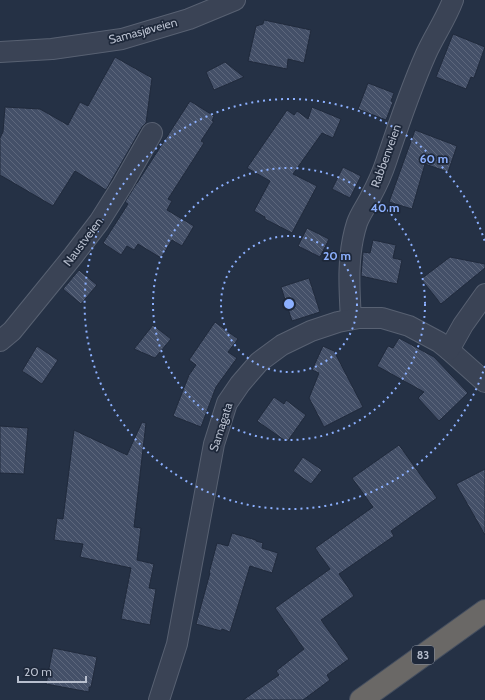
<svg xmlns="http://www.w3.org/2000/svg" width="485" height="700" font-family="Cabin,sans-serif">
<defs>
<pattern id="building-back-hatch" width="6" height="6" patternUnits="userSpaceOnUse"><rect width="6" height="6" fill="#445068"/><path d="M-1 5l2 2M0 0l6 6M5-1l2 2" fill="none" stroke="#5d677c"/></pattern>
</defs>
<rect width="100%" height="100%" fill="#253145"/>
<g fill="url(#building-back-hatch)" stroke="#202a3c">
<path d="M 264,20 L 311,30 L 304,63 L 288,59 L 287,69 L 248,61 L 256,26 L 263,24 Z"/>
<path d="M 453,34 L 485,47 L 474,78 L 471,77 L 466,89 L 436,77 Z"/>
<path d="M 115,57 L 152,78 L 146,123 L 142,127 L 106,190 L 75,171 L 53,206 L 0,175 L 0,138 L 3,132 L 5,107 L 40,109 L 68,125 L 80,102 L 88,106 Z"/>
<path d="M 225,62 L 244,77 L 214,90 L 206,72 Z"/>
<path d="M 368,83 L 394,93 L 391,101 L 393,102 L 386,120 L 358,109 Z"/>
<path d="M 190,101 L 214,116 L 212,121 L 214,121 L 201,141 L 204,143 L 168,199 L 172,201 L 167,210 L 194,226 L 182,246 L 172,240 L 161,258 L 138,244 L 134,250 L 127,246 L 121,255 L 103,243 L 128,204 L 125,202 L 138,181 L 137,183 Z"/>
<path d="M 312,107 L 341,119 L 333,138 L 322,133 L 293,174 L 317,186 L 292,233 L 265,219 L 265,217 L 254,211 L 270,181 L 247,168 L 287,110 L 294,115 L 297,111 L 308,119 Z"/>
<path d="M 415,130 L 457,146 L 448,172 L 425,164 L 412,209 L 389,202 Z"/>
<path d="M 343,167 L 361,176 L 350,198 L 332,189 Z"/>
<path d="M 307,228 L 329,239 L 320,257 L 298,246 Z"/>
<path d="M 373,240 L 396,245 L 393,258 L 402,260 L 397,284 L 361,276 L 363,252 L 370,253 Z"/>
<path d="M 450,257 L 485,264 L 485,268 L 441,304 L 421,279 Z"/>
<path d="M 79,270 L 97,285 L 81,304 L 63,289 Z"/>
<path d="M 309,278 L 320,312 L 292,321 L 281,287 Z"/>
<path d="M 215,322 L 238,339 L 228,352 L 237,358 L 216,387 L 201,427 L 173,416 L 189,375 L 196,365 L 189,360 Z"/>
<path d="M 153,325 L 171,339 L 155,358 L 134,349 Z"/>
<path d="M 399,338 L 434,357 L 468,393 L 439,421 L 418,398 L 424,392 L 377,366 L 388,346 L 393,348 Z"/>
<path d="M 37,346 L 58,360 L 42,384 L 22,371 Z"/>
<path d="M 323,346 L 334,351 L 363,407 L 324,427 L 309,398 L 319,373 L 312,370 Z"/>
<path d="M 274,397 L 284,404 L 286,400 L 306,415 L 287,442 L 257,421 Z"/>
<path d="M 142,422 L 146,423 L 134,527 L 141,528 L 137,560 L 154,564 L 149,588 L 156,589 L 150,625 L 121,619 L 131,568 L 80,557 L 83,544 L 54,540 L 57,518 L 63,519 L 74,430 L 127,455 Z"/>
<path d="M 0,426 L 28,428 L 24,474 L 0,473 Z"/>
<path d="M 399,445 L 437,498 L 391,531 L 394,536 L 339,574 L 354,596 L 321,620 L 349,659 L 327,675 L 330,680 L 303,700 L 243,700 L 279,675 L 276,671 L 304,649 L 275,608 L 330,569 L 315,548 L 373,507 L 352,478 Z"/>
<path d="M 303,457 L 322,470 L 311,484 L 293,471 Z"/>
<path d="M 485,469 L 485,535 L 456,484 Z"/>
<path d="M 232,533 L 256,540 L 256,541 L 263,543 L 262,548 L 278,553 L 272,573 L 250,566 L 230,632 L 222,629 L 221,631 L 196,624 L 210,573 L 209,573 L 217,543 L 228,546 Z"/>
<path d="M 53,648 L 97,657 L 91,687 L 89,687 L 89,692 L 46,684 Z"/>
</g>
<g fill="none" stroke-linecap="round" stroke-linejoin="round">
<defs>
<g id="minor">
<path d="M 0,52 L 52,49 L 122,39 L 189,19 L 235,0"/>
<path d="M 351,319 C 349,287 347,254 357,223 C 360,214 367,205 371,196 C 377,185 382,174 386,162 C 398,126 410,90 426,54 C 434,36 446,19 453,0"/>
<path d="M 0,341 L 12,331 L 73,256 L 99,222 L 123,184 L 152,133"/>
<path d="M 449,350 L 485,382"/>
<path d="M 159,700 L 177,644 L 214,444 L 227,403 L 240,384 L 259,362 L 282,345 L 311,331 L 338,322 L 359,318 L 382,318 L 409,326 L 439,342 L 449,350 L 463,325 L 485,294"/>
</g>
<path id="trunk" d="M 361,700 L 485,611"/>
</defs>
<use href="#minor" stroke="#586172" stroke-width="22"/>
<use href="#trunk" stroke="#444e5f" stroke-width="24"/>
<use href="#minor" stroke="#3a4355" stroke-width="20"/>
<use href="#trunk" stroke="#6a6866" stroke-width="22"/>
</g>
<g fill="none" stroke="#8cb0ff" stroke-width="2" stroke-dasharray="2 4">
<circle cx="289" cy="304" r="68"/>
<circle cx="289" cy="304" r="136"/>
<path d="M485 366A205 205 0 1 1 485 242"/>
</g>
<g text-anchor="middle" stroke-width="3.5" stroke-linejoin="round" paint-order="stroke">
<rect fill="#1e283a" stroke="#8a92a2" stroke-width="1" x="412" y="646" width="22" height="18" rx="3"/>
<g font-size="11" font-weight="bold" fill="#b8bfce">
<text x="423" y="659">83</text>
</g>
<g font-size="12" fill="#b8bfce" stroke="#1e283a">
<text transform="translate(143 31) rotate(-15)" y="4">Samasjøveien</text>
<text transform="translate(386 156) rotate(-70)" y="4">Rabbenveien</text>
<text transform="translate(83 242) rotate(-53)" y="4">Naustveien</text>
<text transform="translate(221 427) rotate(-72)" y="4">Samagata</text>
</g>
</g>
<circle cx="289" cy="304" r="6" fill="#8cb0ff" stroke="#1e283a" stroke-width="2"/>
<g font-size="12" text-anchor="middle" font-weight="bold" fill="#8cb0ff" stroke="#1e283a" stroke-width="3.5" stroke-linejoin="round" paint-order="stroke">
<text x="434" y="163">60 m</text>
<text x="385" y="212">40 m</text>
<text x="337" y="260">20 m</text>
</g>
<path d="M18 676v6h68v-6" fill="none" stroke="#b8bfce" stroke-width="2"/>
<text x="24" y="676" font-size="12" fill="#b8bfce" stroke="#1e283a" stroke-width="3" paint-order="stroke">20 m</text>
</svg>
